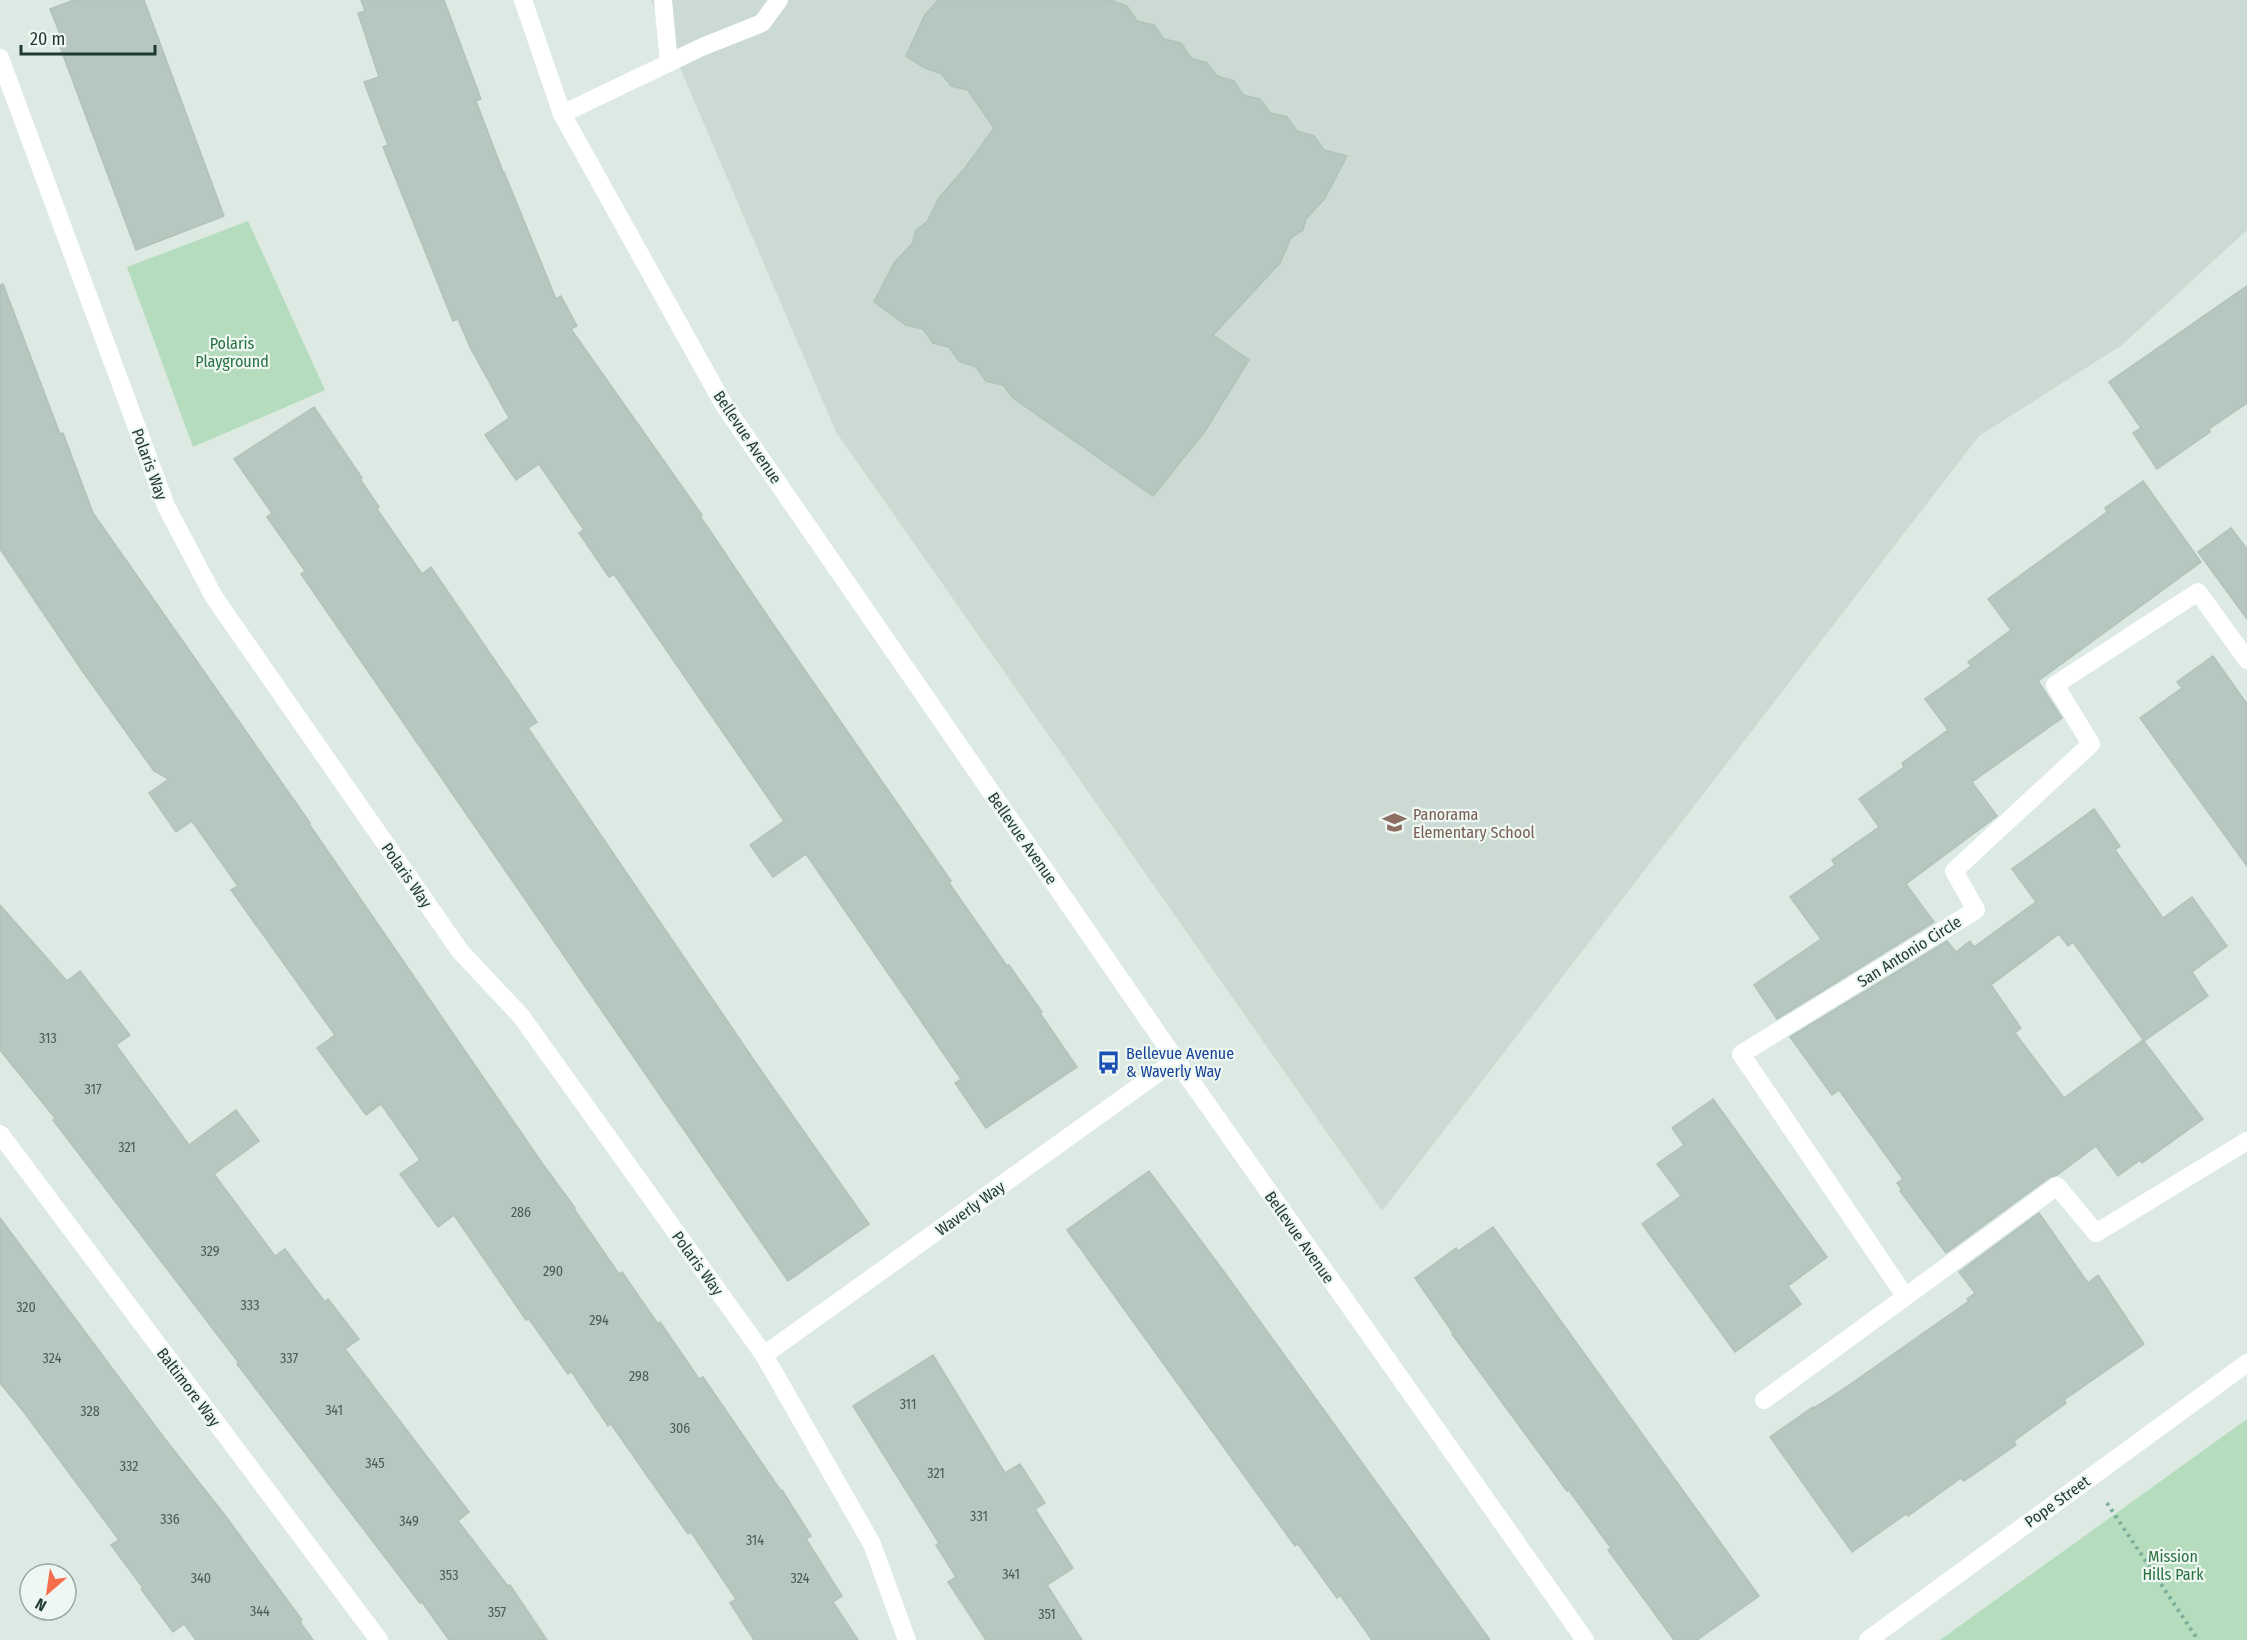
<svg xmlns="http://www.w3.org/2000/svg" width="2247" height="1640" font-family="'Fira Sans Condensed',sans-serif">
<rect width="100%" height="100%" fill="#ddeae3"/>
<path fill="#cbdad2" d="M 651,0 L 2247,0 L 2247,230 L 2122,345 L 1979,436 L 1382,1211 L 836,432 Z"/>
<g fill="#b5dcbd">
<path d="M 248,221 L 325,390 L 193,447 L 127,267 Z"/>
<path d="M 2247,1419 L 2247,1640 L 1940,1640 Z"/>
</g>
<g fill="#b6c7bf" stroke="#b0c3ba" stroke-width="1.5">
<path d="M 74,0 L 144,0 L 224,216 L 136,250 L 56,36 L 60,34 L 50,9 Z"/>
<path d="M 361,0 L 444,0 L 481,99 L 476,101 L 503,172 L 504,172 L 556,299 L 561,296 L 577,326 L 571,329 L 702,515 L 700,516 L 775,627 L 951,881 L 949,883 L 1007,966 L 1009,965 L 1042,1012 L 1040,1013 L 1077,1067 L 986,1128 L 955,1083 L 961,1079 L 806,854 L 773,877 L 750,845 L 784,821 L 614,574 L 609,577 L 579,533 L 584,530 L 539,464 L 516,480 L 485,435 L 509,418 L 471,349 L 458,319 L 453,321 L 383,147 L 388,145 L 364,82 L 379,77 L 358,13 L 365,11 Z"/>
<path d="M 938,0 L 1110,0 L 1127,6 L 1137,21 L 1154,25 L 1164,39 L 1181,43 L 1191,58 L 1207,63 L 1217,76 L 1234,81 L 1243,95 L 1260,99 L 1270,113 L 1287,117 L 1297,131 L 1314,136 L 1324,150 L 1347,156 L 1325,198 L 1306,219 L 1303,230 L 1291,238 L 1280,263 L 1213,335 L 1249,360 L 1205,431 L 1153,496 L 1012,397 L 1003,385 L 986,381 L 976,367 L 959,361 L 949,347 L 933,343 L 923,329 L 906,325 L 874,302 L 894,263 L 912,244 L 916,230 L 927,222 L 939,198 L 965,168 L 994,128 L 968,90 L 951,86 L 942,74 L 925,68 L 906,56 L 925,15 Z"/>
<path d="M 3,284 L 60,434 L 63,433 L 93,513 L 310,823 L 309,824 L 542,1163 L 575,1208 L 574,1209 L 619,1274 L 622,1272 L 658,1324 L 660,1322 L 699,1379 L 703,1377 L 781,1491 L 782,1490 L 811,1536 L 806,1539 L 842,1596 L 833,1602 L 858,1640 L 754,1640 L 730,1603 L 736,1599 L 691,1532 L 688,1534 L 611,1424 L 608,1426 L 571,1371 L 568,1374 L 529,1319 L 526,1320 L 454,1215 L 438,1227 L 400,1174 L 420,1160 L 381,1104 L 366,1115 L 317,1048 L 335,1035 L 231,890 L 238,886 L 192,821 L 176,832 L 149,793 L 169,779 L 154,771 L 81,669 L 0,549 L 0,285 Z"/>
<path d="M 2247,286 L 2247,403 L 2209,429 L 2210,432 L 2157,469 L 2133,433 L 2141,428 L 2109,382 Z"/>
<path d="M 314,407 L 362,478 L 360,479 L 379,507 L 377,509 L 422,574 L 431,567 L 537,722 L 528,728 L 762,1072 L 869,1224 L 788,1281 L 301,574 L 305,571 L 267,517 L 272,513 L 234,459 Z"/>
<path d="M 2143,481 L 2201,562 L 2038,681 L 2062,718 L 1972,782 L 1997,816 L 1906,884 L 1934,922 L 1777,1019 L 1754,985 L 1821,939 L 1790,897 L 1835,865 L 1832,860 L 1879,827 L 1859,799 L 1904,767 L 1902,763 L 1948,730 L 1925,699 L 1971,666 L 1968,662 L 2011,630 L 1988,599 L 2107,512 L 2105,508 Z"/>
<path d="M 2231,528 L 2247,549 L 2247,619 L 2198,552 Z"/>
<path d="M 2213,656 L 2247,704 L 2247,866 L 2140,718 L 2182,688 L 2177,682 Z"/>
<path d="M 2094,809 L 2120,846 L 2115,850 L 2163,918 L 2192,897 L 2227,946 L 2192,972 L 2208,996 L 2144,1041 L 2073,942 L 2068,946 L 2059,934 L 1991,985 L 2021,1028 L 2015,1033 L 2064,1098 L 2143,1040 L 2203,1119 L 2142,1163 L 2140,1160 L 2118,1176 L 2096,1146 L 2057,1175 L 2050,1177 L 1946,1253 L 1900,1191 L 1902,1190 L 1897,1183 L 1903,1179 L 1839,1090 L 1832,1095 L 1790,1037 L 1947,941 L 1956,952 L 1970,941 L 1974,947 L 2036,902 L 2012,869 Z"/>
<path d="M 0,905 L 67,981 L 80,971 L 130,1035 L 116,1045 L 189,1145 L 236,1110 L 259,1141 L 214,1174 L 275,1256 L 285,1249 L 325,1302 L 328,1299 L 359,1339 L 345,1349 L 469,1512 L 458,1521 L 508,1586 L 510,1585 L 547,1640 L 449,1640 L 422,1602 L 420,1603 L 237,1364 L 239,1363 L 53,1120 L 55,1118 L 0,1050 Z"/>
<path d="M 1713,1099 L 1827,1257 L 1788,1286 L 1801,1304 L 1735,1352 L 1642,1224 L 1681,1196 L 1657,1164 L 1684,1145 L 1672,1128 Z"/>
<path d="M 1149,1171 L 1225,1273 L 1490,1640 L 1372,1640 L 1340,1595 L 1337,1598 L 1298,1544 L 1295,1546 L 1067,1230 Z"/>
<path d="M 2039,1213 L 2088,1283 L 2098,1275 L 2144,1344 L 2064,1400 L 2066,1403 L 2014,1441 L 2016,1445 L 1964,1481 L 1961,1478 L 1908,1516 L 1906,1514 L 1852,1552 L 1770,1437 L 1813,1407 L 1814,1408 L 1842,1390 L 1969,1301 L 1967,1299 L 1975,1293 L 1959,1272 Z"/>
<path d="M 0,1218 L 165,1439 L 224,1514 L 302,1620 L 300,1622 L 313,1640 L 196,1640 L 184,1624 L 173,1632 L 141,1589 L 143,1588 L 111,1545 L 119,1540 L 23,1411 L 0,1383 Z"/>
<path d="M 1493,1227 L 1759,1596 L 1697,1640 L 1674,1640 L 1608,1550 L 1611,1548 L 1568,1489 L 1567,1491 L 1452,1334 L 1453,1333 L 1415,1278 L 1456,1248 L 1458,1251 Z"/>
<path d="M 933,1355 L 1005,1473 L 1020,1464 L 1045,1503 L 1035,1509 L 1073,1568 L 1047,1585 L 1082,1640 L 986,1640 L 948,1582 L 956,1577 L 936,1545 L 939,1543 L 853,1406 Z"/>
</g>
<g fill="none" stroke-linecap="round" stroke-linejoin="round">
<path stroke="#7caf9c" stroke-width="4" stroke-dasharray="3 4.5" stroke-linecap="butt" d="M 2107,1503 L 2198,1640"/>
<g stroke="#fff" stroke-width="18">
<path d="M 663,0 L 669,63"/>
<path d="M 562,114 L 702,47 L 762,23 L 779,0"/>
</g>
<g stroke="#fff" stroke-width="18">
<path d="M 523,0 L 562,114 L 724,405 L 1176,1060 L 1585,1640"/>
<path d="M 0,58 L 166,506 L 214,597 L 460,951 L 521,1016 L 764,1355 L 872,1544 L 907,1640"/>
<path d="M 0,1134 L 379,1640"/>
<path d="M 1905,1296 L 1741,1054 L 1976,910 L 1954,871 L 2091,744 L 2055,685 L 2198,592 L 2247,660"/>
<path d="M 764,1355 L 1176,1060"/>
<path d="M 1764,1400 L 2057,1186 L 2096,1233 L 2247,1141"/>
<path d="M 1868,1640 L 2247,1363"/>
</g>
</g>
<defs>
<symbol id="school-bare" viewBox="-9 -9 18 18"><path d="M0-5L7-2L0 1L-7-2ZM-4 1L0 2.5L4 1V4Q0 6-4 4Z" fill="#8d6e63" stroke="#eef7f1" stroke-width="2.5" paint-order="stroke"/></symbol>
<symbol id="bus-bare" viewBox="-9 -9 18 18"><path d="M-5-6H5V4H4V6H2V4H-2V6H-4V4H-5ZM-3.5-4V0h7V-4ZM-3.5 1.2v1.5H-2V1.2ZM2 1.2v1.5H3.5V1.2Z" fill="#1a4fb4" stroke="#eef7f1" stroke-width="2.5" paint-order="stroke"/></symbol>
</defs>
<g fill-rule="evenodd">
<use href="#school-bare" x="1378" y="806" width="33" height="33"/>
<use href="#bus-bare" x="1092" y="1046" width="33" height="33"/>
</g>
<g text-anchor="middle" stroke-width="4.5" stroke-linejoin="round" paint-order="stroke">
<g font-size="14" fill="#455d54">
<text x="48" y="1043">313</text>
<text x="93" y="1094">317</text>
<text x="127" y="1152">321</text>
<text x="521" y="1217">286</text>
<text x="210" y="1256">329</text>
<text x="553" y="1276">290</text>
<text x="250" y="1310">333</text>
<text x="26" y="1312">320</text>
<text x="599" y="1325">294</text>
<text x="52" y="1363">324</text>
<text x="289" y="1363">337</text>
<text x="639" y="1381">298</text>
<text x="908" y="1409">311</text>
<text x="334" y="1415">341</text>
<text x="90" y="1416">328</text>
<text x="680" y="1433">306</text>
<text x="375" y="1468">345</text>
<text x="129" y="1471">332</text>
<text x="936" y="1478">321</text>
<text x="979" y="1521">331</text>
<text x="170" y="1524">336</text>
<text x="409" y="1526">349</text>
<text x="755" y="1545">314</text>
<text x="1011" y="1579">341</text>
<text x="449" y="1580">353</text>
<text x="201" y="1583">340</text>
<text x="800" y="1583">324</text>
<text x="260" y="1616">344</text>
<text x="497" y="1617">357</text>
<text x="1047" y="1619">351</text>
</g>
<g font-size="16" fill="#287140" stroke="#eef7f1">
<text x="232" y="349">Polaris<tspan x="232" dy="18">Playground</tspan></text>
<text x="2173" y="1562">Mission<tspan x="2173" dy="18">Hills Park</tspan></text>
</g>
<g font-size="16" fill="#1f3a31" stroke="#eef7f1">
<text transform="translate(748 437) rotate(56)" y="6">Bellevue Avenue</text>
<text transform="translate(150 464) rotate(70)" y="6">Polaris Way</text>
<text transform="translate(1023 838) rotate(55)" y="6">Bellevue Avenue</text>
<text transform="translate(407 875) rotate(55)" y="6">Polaris Way</text>
<text transform="translate(1909 951) rotate(-32)" y="6">San Antonio Circle</text>
<text transform="translate(970 1208) rotate(-36)" y="6">Waverly Way</text>
<text transform="translate(1300 1237) rotate(55)" y="6">Bellevue Avenue</text>
<text transform="translate(698 1263) rotate(54)" y="6">Polaris Way</text>
<text transform="translate(189 1387) rotate(53)" y="6">Baltimore Way</text>
<text transform="translate(2057 1501) rotate(-36)" y="6">Pope Street</text>
</g>
<g font-size="16" fill="#785e54" stroke="#eef7f1" text-anchor="start">
<text x="1413" y="820">Panorama<tspan x="1413" dy="18">Elementary School</tspan></text>
</g>
<g font-size="16" fill="#164399" stroke="#eef7f1" text-anchor="start">
<text x="1126" y="1059">Bellevue Avenue<tspan x="1126" dy="18">&amp; Waverly Way</tspan></text>
</g>
</g>
<g transform="translate(48 1592) rotate(209)"><circle r="28" fill="#eef7f1" stroke="#9baba4" stroke-width="1.5"/>
<path d="M0-4.5L10 22L0 15L-10 22Z" fill="#f76e4e"/>
<text y="-9" font-size="16" font-weight="bold" text-anchor="middle" fill="#1f3a31">N</text>
</g>
<path d="M21 45v9h134v-9" fill="none" stroke="#1f3a31" stroke-width="3"/>
<text x="30" y="45" font-size="18" fill="#1f3a31" stroke="#eef7f1" stroke-width="4.5" paint-order="stroke">20 m</text>
</svg>
